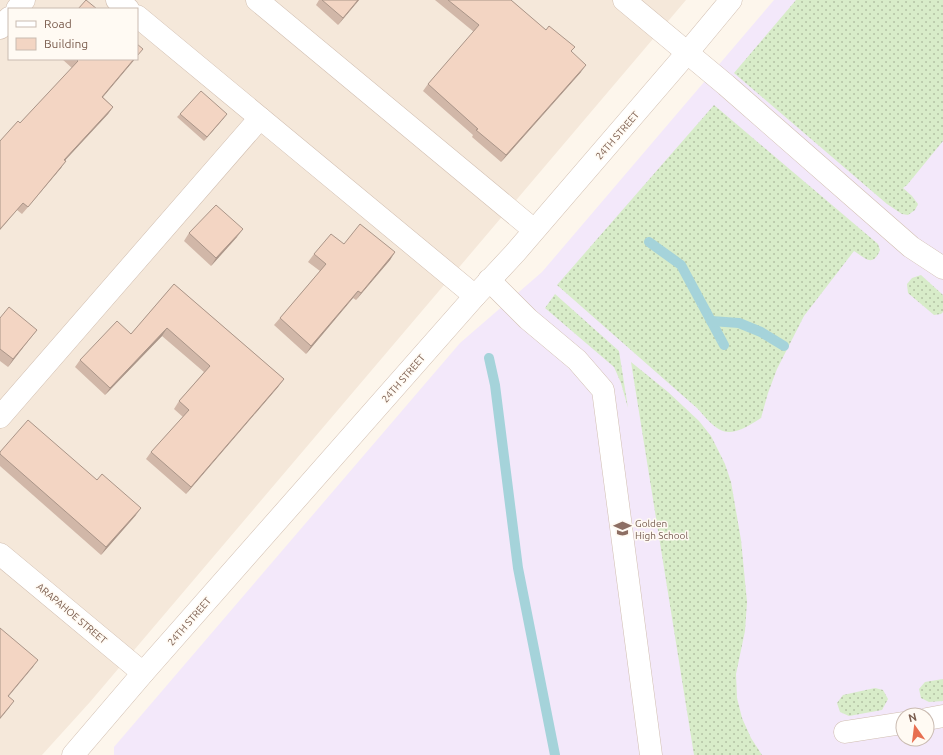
<svg xmlns="http://www.w3.org/2000/svg" width="943" height="755" font-family="Ubuntu,sans-serif">
<defs>
<pattern id="grass-dots" width="8" height="8" patternUnits="userSpaceOnUse"><rect width="8" height="8" fill="#d8ecc9"/><path d="M2 2h.1M6 6h.1" fill="none" stroke="#b4c2a5" stroke-width="1.8" stroke-linecap="round"/></pattern>
</defs>
<rect width="100%" height="100%" fill="#fdf6ec"/>
<path fill="#f5e8da" fill-rule="evenodd" d="M 0,0 L 686,0 L 90,702 L 42,755 L 0,755 ZM 9,9 L 137,9 L 137,59 L 9,59 Z"/>
<path fill="#f3e8fa" fill-rule="evenodd" d="M 774,0 L 943,0 L 943,755 L 114,755 L 114,747 L 460,343 L 542,272 ZM 903,715 L 927,715 L 927,739 L 903,739 Z"/>
<g fill="url(#grass-dots)">
<path d="M 796,0 L 943,0 L 943,141 L 907,185 L 903,188 L 912,196 L 918,204 L 915,210 L 908,215 L 902,214 L 887,204 L 734,73 Z"/>
<path d="M 714,105 L 878,244 L 880,250 C 873,268 865,258 854,251 L 804,316 L 777,369 L 768,393 L 761,418 C 730,438 722,438 698,409 L 557,285 Z"/>
<path d="M 921,275 L 943,295 L 943,312 L 941,314 L 934,315 L 908,293 L 907,284 L 912,278 Z"/>
<path d="M 555,294 L 619,351 L 628,408 L 621,383 L 614,367 L 545,308 Z"/>
<path d="M 631,362 L 668,392 L 699,421 L 711,436 L 725,464 L 731,482 L 741,540 L 747,602 L 745,631 L 736,674 L 737,698 L 742,718 L 751,738 L 762,755 L 694,755 Z"/>
<path d="M 943,679 L 943,701 L 929,702 L 921,698 L 919,689 L 925,682 Z"/>
<path d="M 875,688 L 883,690 L 888,699 L 882,710 L 849,716 L 840,712 L 837,703 L 843,695 Z"/>
</g>
<g fill="none" stroke-linecap="round" stroke-linejoin="round">
<g stroke="#a5d3da" stroke-width="10">
<path d="M 649,242 L 681,265 L 724,345"/>
<path d="M 711,321 L 739,323 L 761,332 L 784,346"/>
<path d="M 489,358 L 495,385 L 518,568 L 555,755"/>
</g>
<defs>
<g id="minor">
<path d="M 117,0 L 128,9"/>
<path d="M 257,0 L 534,230"/>
<path d="M 624,0 L 726,85 L 911,247 L 943,268"/>
<path d="M 17,9 L 24,0"/>
<path d="M 137,16 L 475,296"/>
<path d="M 0,28 L 9,18"/>
<path d="M 489,280 L 528,319 L 577,360 L 603,390 L 651,755"/>
<path d="M 0,417 L 260,118"/>
<path d="M 0,554 L 143,673"/>
<path d="M 927,719 L 943,716"/>
<path d="M 845,732 L 903,723"/>
<path d="M 73,755 L 143,673 L 475,296 L 515,253 L 687,53 L 731,0"/>
</g>
</defs>
<use href="#minor" stroke="#d1beb0" stroke-width="23"/>
<use href="#minor" stroke="#fff" stroke-width="22"/>
</g>
<g fill="#d1b7a8">
<path d="M 319,0 L 359,0 L 338,25 L 316,5 Z"/>
<path d="M 435,0 L 511,0 L 571,52 L 581,72 L 501,162 L 472,137 L 473,135 L 423,91 L 428,84 L 474,32 Z"/>
<path d="M 62,59 L 135,59 L 103,97 L 113,107 L 108,114 L 65,160 L 61,168 L 22,214 L 17,210 L 20,123 L 72,68 Z"/>
<path d="M 180,114 L 224,118 L 204,141 L 177,117 Z"/>
<path d="M 189,233 L 237,237 L 211,266 L 184,241 Z"/>
<path d="M 344,244 L 395,252 L 390,260 L 356,300 L 353,298 L 306,354 L 274,325 L 280,318 L 320,271 L 308,262 L 314,254 Z"/>
<path d="M 174,284 L 284,379 L 278,387 L 186,494 L 146,459 L 151,452 L 183,417 L 174,409 L 179,401 L 204,372 L 162,336 L 105,395 L 75,367 L 80,360 L 131,334 Z"/>
<path d="M 0,318 L 37,330 L 8,367 L 0,361 Z"/>
<path d="M 0,452 L 136,515 L 101,555 L 0,466 Z"/>
</g>
<g fill="#aa9588">
<path d="M 358,0 L 359,0 L 338,25 L 343,18 Z"/>
<path d="M 134,59 L 135,59 L 97,104 L 102,97 Z"/>
<path d="M 586,65 L 581,72 L 501,162 L 506,155 Z"/>
<path d="M 113,107 L 108,114 L 59,167 L 64,160 Z"/>
<path d="M 227,114 L 224,118 L 204,141 L 207,137 Z"/>
<path d="M 66,161 L 61,168 L 22,214 L 28,207 Z"/>
<path d="M 23,203 L 17,210 L 0,230 L 0,229 Z"/>
<path d="M 243,229 L 237,237 L 211,266 L 216,258 Z"/>
<path d="M 395,252 L 390,260 L 356,300 L 361,293 Z"/>
<path d="M 358,291 L 353,298 L 306,354 L 311,346 Z"/>
<path d="M 167,328 L 162,336 L 105,395 L 110,388 Z"/>
<path d="M 37,330 L 31,337 L 8,367 L 13,359 Z"/>
<path d="M 284,379 L 278,387 L 186,494 L 191,487 Z"/>
<path d="M 141,508 L 136,515 L 101,555 L 106,547 Z"/>
<path d="M 38,660 L 33,667 L 3,703 L 8,696 Z"/>
<path d="M 14,701 L 9,708 L 0,719 L 0,718 Z"/>
</g>
<g fill="#f3d5c3" stroke="#aa9588">
<path d="M 86,0 L 97,9 L 78,9 Z"/>
<path d="M 322,0 L 358,0 L 343,18 Z"/>
<path d="M 448,0 L 511,0 L 546,30 L 549,26 L 575,47 L 571,51 L 586,65 L 506,155 L 476,130 L 478,129 L 428,84 L 479,25 Z"/>
<path d="M 137,44 L 143,49 L 137,56 Z"/>
<path d="M 76,59 L 134,59 L 102,97 L 113,107 L 64,160 L 66,161 L 28,207 L 23,203 L 0,229 L 0,141 L 18,121 L 20,123 L 78,61 Z"/>
<path d="M 201,91 L 227,114 L 207,137 L 180,114 Z"/>
<path d="M 216,205 L 243,229 L 216,258 L 189,233 Z"/>
<path d="M 360,224 L 395,252 L 361,293 L 358,291 L 311,346 L 280,318 L 326,264 L 314,254 L 331,234 L 344,244 Z"/>
<path d="M 174,284 L 284,379 L 191,487 L 151,452 L 189,410 L 179,401 L 210,366 L 167,328 L 110,388 L 80,360 L 117,321 L 131,334 Z"/>
<path d="M 9,307 L 37,330 L 13,359 L 0,349 L 0,318 Z"/>
<path d="M 28,420 L 97,480 L 102,474 L 141,508 L 106,547 L 0,454 L 0,452 Z"/>
<path d="M 0,628 L 38,660 L 8,696 L 14,701 L 0,718 Z"/>
</g>
<defs>
<symbol id="school-bare" viewBox="-9 -9 18 18"><path d="M0-5L7-2L0 1L-7-2ZM-4 1L0 2.5L4 1V4Q0 6-4 4Z" fill="#8d6e63" stroke="#fffaf3" stroke-width="2.5" paint-order="stroke"/></symbol>
</defs>
<g fill-rule="evenodd">
<use href="#school-bare" x="610" y="516" width="25" height="25"/>
</g>
<g text-anchor="middle" stroke-width="3" stroke-linejoin="round" paint-order="stroke">
<g font-size="10" fill="#7a5c4d" stroke="#fffaf3">
<text transform="translate(617 135) rotate(-49)" y="4">24TH STREET</text>
<text transform="translate(403 378) rotate(-49)" y="4">24TH STREET</text>
<text transform="translate(72 613) rotate(40)" y="4">ARAPAHOE STREET</text>
<text transform="translate(189 621) rotate(-49)" y="4">24TH STREET</text>
</g>
<g font-size="10" fill="#785e54" stroke="#fffaf3" text-anchor="start">
<text x="635" y="527">Golden<tspan x="635" dy="12">High School</tspan></text>
</g>
</g>
<rect x="8" y="8" width="130" height="52" fill="#fffaf3" stroke="#cabbb1"/>
<rect x="16" y="21" width="20" height="6" fill="#ffffff" stroke="#cabbb1"/>
<text x="44" y="28" font-size="12" fill="#7a5c4d">Road</text>
<rect x="16" y="38" width="20" height="12" fill="#f3d5c3" stroke="#cabbb1"/>
<text x="44" y="48" font-size="12" fill="#7a5c4d">Building</text>
<g transform="translate(915 727) rotate(346)"><circle r="19" fill="#fffaf3" stroke="#cabbb1"/>
<path d="M0-3L7 15L0 10L-7 15Z" fill="#e76f51"/>
<text y="-6" font-size="11" font-weight="bold" text-anchor="middle" fill="#7a5c4d">N</text>
</g>
</svg>
